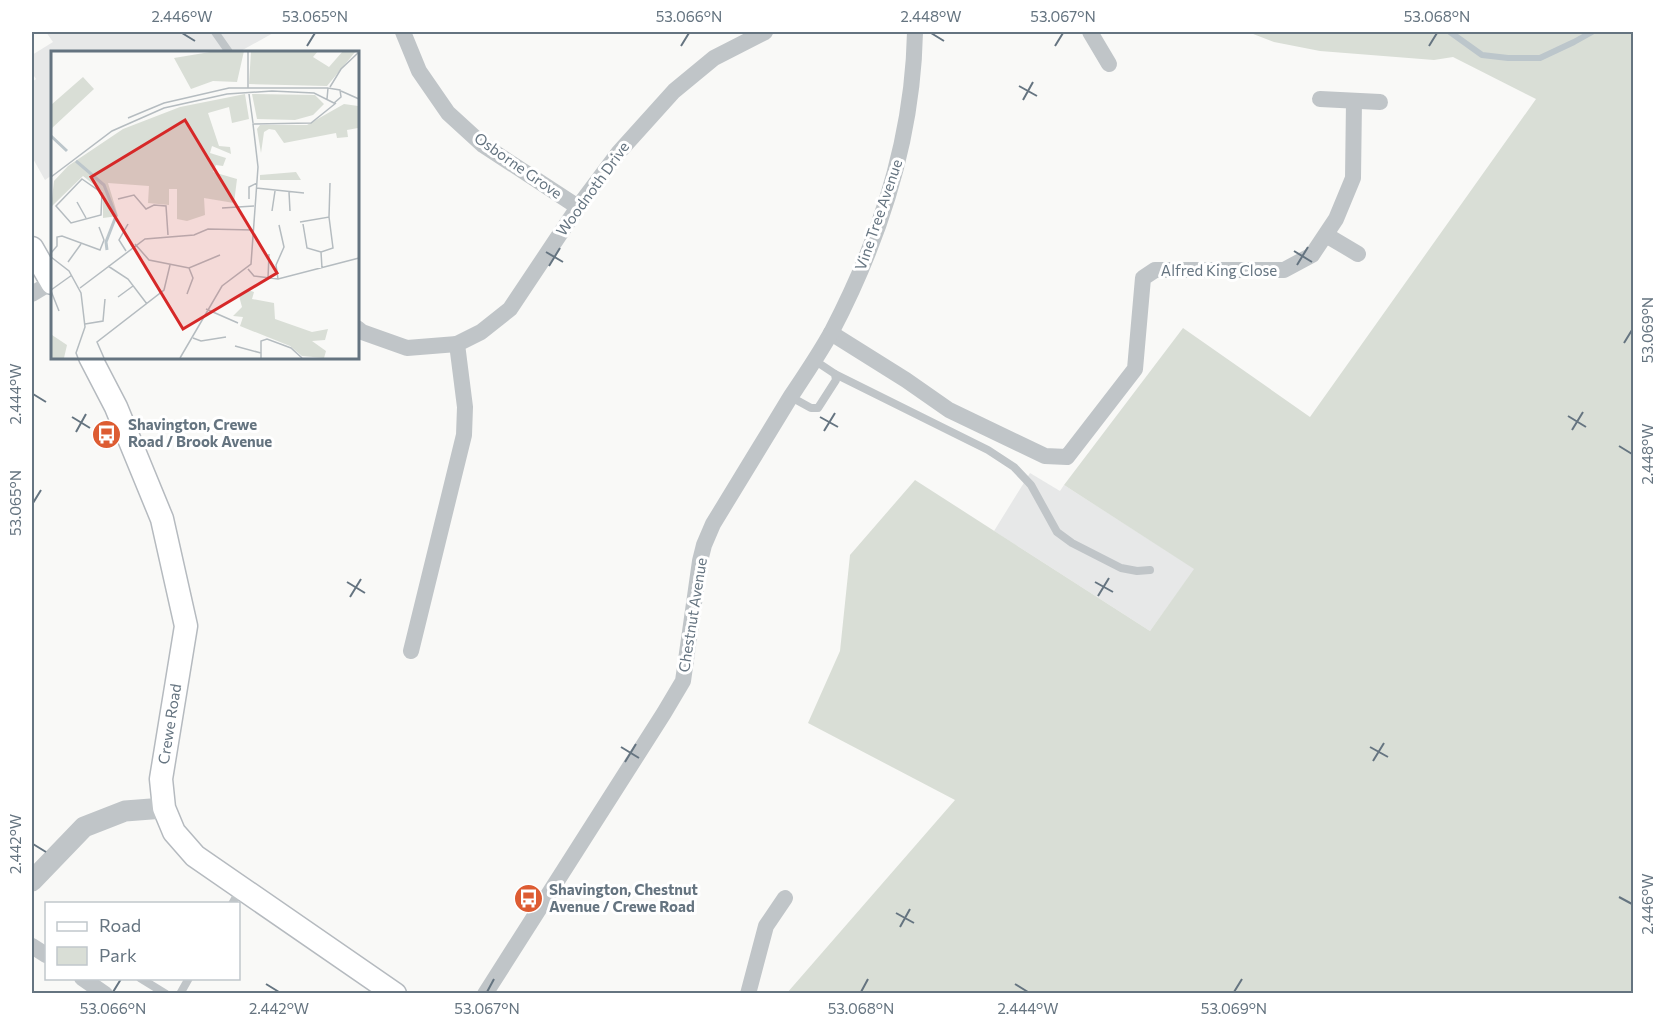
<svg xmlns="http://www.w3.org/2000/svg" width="1665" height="1025" font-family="Commissioner,sans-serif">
<rect width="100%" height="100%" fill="#f9f9f7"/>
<g fill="#e7e8e8">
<path d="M 46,32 L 275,32 L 239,52 L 52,52 L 52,175 L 45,180 L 32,157 L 32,82 L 36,79 L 32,73 L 32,55 L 53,42 Z"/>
<path d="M 1030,473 L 1060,491 L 1064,485 L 1195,569 L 1150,631 L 994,531 Z"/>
</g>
<path fill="#d9ded6" d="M 1248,32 L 1633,32 L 1633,993 L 787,993 L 955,800 L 808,723 L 840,651 L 850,555 L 915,480 L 1150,631 L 1194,569 L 1064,485 L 1183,328 L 1310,417 L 1536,99 L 1453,57 L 1434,60 L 1320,51 L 1274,42 Z"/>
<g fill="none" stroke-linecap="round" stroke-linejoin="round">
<path stroke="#bcc6cb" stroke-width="6" d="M 1450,32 L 1482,55 L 1508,58 L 1540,58 L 1574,42 L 1592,32"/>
<defs>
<g id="secondary">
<path d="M 32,248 L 52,283"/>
<path d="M 90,357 L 116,407 L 162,519 L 186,626 L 161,779 L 164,808 L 174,832 L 195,856 L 395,994"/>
</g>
</defs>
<use href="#secondary" stroke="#b5babf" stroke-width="25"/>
<g stroke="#c0c5c8" stroke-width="8">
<path d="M 215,32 L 229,52"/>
<path d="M 835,374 L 988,450 L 1014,467 L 1031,485 L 1057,532 L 1072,543 L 1121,568 L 1137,571 L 1150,570"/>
<path d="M 791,397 L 811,408 L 818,408 L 836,380 L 835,374 L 814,360"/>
<path d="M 232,904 L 241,888"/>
<path d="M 140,978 L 166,994"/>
<path d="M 180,994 L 189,978"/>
</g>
<g stroke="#c0c5c8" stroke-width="16">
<path d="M 403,32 L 419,71 L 448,113 L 483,145 L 578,207"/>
<path d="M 1090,32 L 1109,64"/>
<path d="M 1320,99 L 1380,102"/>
<path d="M 1326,235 L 1358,254"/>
<path d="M 32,294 L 52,282"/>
<path d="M 357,328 L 362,332 L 407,348 L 457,344"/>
<path d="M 831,333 L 906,380 L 949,410 L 1045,456 L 1067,457 L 1135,369 L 1143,278 L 1155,270 L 1284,270 L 1312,255 L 1336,219 L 1353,178 L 1354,101"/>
<path d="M 411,651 L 464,435 L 465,407 L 457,344 L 481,332 L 510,309 L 578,207 L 619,152 L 674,91 L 714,58 L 765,32"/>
<path d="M 32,946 L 46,955"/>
<path d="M 82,978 L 105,994"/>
<path d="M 485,994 L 664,713 L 683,681 L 700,561 L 704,545 L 713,524 C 739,481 765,439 791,396 C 805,375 820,353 832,331 C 881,237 913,137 915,32"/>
<path d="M 748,994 L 766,926 L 785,898"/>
</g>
<path stroke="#c0c5c8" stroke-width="21" d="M 32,881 L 84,827 L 125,811 L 164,808"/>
<use href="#secondary" stroke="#fff" stroke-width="22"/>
</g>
<path fill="none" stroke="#657480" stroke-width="2" d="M 182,33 L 195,41M 931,33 L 944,41M 307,46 L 315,33M 681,46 L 689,33M 1055,46 L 1063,33M 1429,46 L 1437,33M 1019,86 L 1037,96M 1023,100 L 1033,82M 1294,251 L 1312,262M 546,252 L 563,262M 1297,265 L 1308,247M 549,266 L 560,248M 1624,343 L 1632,330M 33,394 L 46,402M 1568,416 L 1586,427M 72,417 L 90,428M 820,417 L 838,427M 1572,430 L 1583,412M 824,431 L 835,413M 76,432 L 86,414M 1619,446 L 1632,454M 33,503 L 41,490M 347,582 L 365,593M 1095,582 L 1113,592M 1098,596 L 1109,578M 350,597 L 361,579M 621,747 L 639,758M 1370,747 L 1388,757M 1373,761 L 1384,743M 625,762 L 636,744M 33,844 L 46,852M 1619,897 L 1632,904M 896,913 L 914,923M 900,927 L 910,909M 266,984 L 279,992M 1015,984 L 1028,992M 113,992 L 121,979M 487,992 L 494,979M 861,992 L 868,979M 1234,992 L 1242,979"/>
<defs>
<symbol id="bus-disc" viewBox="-11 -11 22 22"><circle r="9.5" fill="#dd5c32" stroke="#fff"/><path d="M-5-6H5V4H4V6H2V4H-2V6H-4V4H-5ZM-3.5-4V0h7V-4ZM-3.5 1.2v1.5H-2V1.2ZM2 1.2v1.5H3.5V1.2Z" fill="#fff"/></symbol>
</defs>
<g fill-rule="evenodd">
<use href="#bus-disc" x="90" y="418" width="33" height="33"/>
<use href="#bus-disc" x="512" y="882" width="33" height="33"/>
</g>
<g text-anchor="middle" stroke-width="6" stroke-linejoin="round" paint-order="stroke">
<g font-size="15" fill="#657480" stroke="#fff">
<text transform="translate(518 166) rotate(35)" y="5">Osborne Grove</text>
<text transform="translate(593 189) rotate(-54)" y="5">Woodnoth Drive</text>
<text transform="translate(879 215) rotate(-71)" y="5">Vine Tree Avenue</text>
<text x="1219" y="276">Alfred King Close</text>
<text transform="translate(693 615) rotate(-81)" y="5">Chestnut Avenue</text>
<text transform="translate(170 724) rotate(-81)" y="5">Crewe Road</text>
</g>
<g font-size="15" font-weight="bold" fill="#657480" stroke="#fff" text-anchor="start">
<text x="128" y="430">Shavington, Crewe<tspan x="128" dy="17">Road / Brook Avenue</tspan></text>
<text x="549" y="895">Shavington, Chestnut<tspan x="549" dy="17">Avenue / Crewe Road</tspan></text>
</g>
</g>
<g transform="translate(51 51)">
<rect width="308" height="308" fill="#f9f9f7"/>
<path d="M 165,0 L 193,0 L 186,31 L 162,30 L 140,38 L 123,7 ZM 200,0 L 267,0 L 262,6 L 278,16 L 292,0 L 305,0 L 276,35 L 198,33 ZM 32,26 L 43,38 L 0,78 L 0,54 ZM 194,43 L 198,68 L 181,72 L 178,56 L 157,62 L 168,95 L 179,96 L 180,103 L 161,95 L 159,102 L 175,107 L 172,115 L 165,114 L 162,121 L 186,128 L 183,152 L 153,147 L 154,164 L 136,170 L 126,168 L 126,138 L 118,138 L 118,154 L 97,152 L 98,135 L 57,132 L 67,165 L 52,167 L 52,141 L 32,125 L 0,156 L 3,130 L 17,115 L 72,78 L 129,56 ZM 201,43 L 264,44 L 273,53 L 262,64 L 244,69 L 206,68 ZM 293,53 L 307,55 L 307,77 L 296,79 L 297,86 L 286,87 L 285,82 L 233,92 L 224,79 L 218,78 L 213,81 L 210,102 L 206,78 L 209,74 L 256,74 ZM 245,121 L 250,129 L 209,129 L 209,124 ZM 197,239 L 203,241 L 201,248 L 223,252 L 224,268 L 261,281 L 277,278 L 274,289 L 261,290 L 275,300 L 273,307 L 251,305 L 239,295 L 189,275 L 192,266 L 182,265 L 191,256 L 188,245 ZM 0,274 L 1,284 L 16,294 L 13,307 L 0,307 Z" fill="#d9ded6"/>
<path fill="none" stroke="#bcc6cb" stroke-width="3" d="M 0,85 L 16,100M 25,110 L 53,134 L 65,165 L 55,191 L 56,199"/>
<path fill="none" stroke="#b5bcc0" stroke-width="1.5" d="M 279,36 L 290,18 L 308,1M 197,37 L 197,0M 290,40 L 308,48M 198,43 L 202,72M 77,67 L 113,52 L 178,37 L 277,37M 0,126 L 61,80 L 113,57 L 176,43 L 221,40 L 263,42 L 283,52 L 290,46 L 289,39 L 277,37 L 276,48M 31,128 L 51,142 L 50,164 L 20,172 L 5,155 ZM 205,137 L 253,142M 238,141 L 239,160M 67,148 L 83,144 L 95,158 L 103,154 L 115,155 L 117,184M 198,148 L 198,136 L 206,132M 26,151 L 35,167M 171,157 L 203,155M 221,160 L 224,140M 278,166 L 279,132M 249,171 L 278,166 L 282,197 L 270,201 L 271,217M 252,173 L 256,197 L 270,201M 84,193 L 98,209 L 138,217 L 169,204M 75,200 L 68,189 L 77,173M 0,202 L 6,195 L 6,186 L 11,185 L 49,199 L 53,189 L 48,176M 0,206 L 18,220 L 30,242 L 34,276 L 25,302 L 27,307M 17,211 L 30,193M 57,215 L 77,228 L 96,253M 197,218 L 203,225 L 227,228 L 308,207M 217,227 L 218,203M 227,228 L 225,214 L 233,196 L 228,174M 29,237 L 94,188 L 143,184 L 157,178 L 202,179M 0,239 L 21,224M 0,240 L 8,260M 136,243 L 142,227 L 138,217M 67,246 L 82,235M 155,258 L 187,272M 34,273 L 52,270 L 54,248M 142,287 L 150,290 L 175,286M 184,295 L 210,302M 53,307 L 46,291 L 113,239 L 119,214M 129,307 L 171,235 L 200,213 L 207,116 L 202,73 L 260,72 L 285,52M 210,307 L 210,290 L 216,288 L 240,297 L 251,307"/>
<path fill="#d62828" fill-opacity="0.15" stroke="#d62828" stroke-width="3" d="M 134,69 L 226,222 L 132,278 L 40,126 Z"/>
<rect width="308" height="308" fill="none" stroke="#657480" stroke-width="3"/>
</g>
<rect width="1665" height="1025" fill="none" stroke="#ffffff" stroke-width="66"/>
<rect x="45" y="902" width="195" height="78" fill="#ffffff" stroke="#c1c7cc" stroke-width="1.5"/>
<rect x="57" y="922" width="30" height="9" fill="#ffffff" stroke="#c1c7cc" stroke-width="1.5"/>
<text x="99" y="932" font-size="18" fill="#657480">Road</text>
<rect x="57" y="947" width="30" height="18" fill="#d9ded6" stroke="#c1c7cc" stroke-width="1.5"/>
<text x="99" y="962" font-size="18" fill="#657480">Park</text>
<rect x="33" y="33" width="1599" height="959" fill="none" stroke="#657480" stroke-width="2"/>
<g font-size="15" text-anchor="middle" fill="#657480">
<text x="182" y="22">2.446°W</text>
<text x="315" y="22">53.065°N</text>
<text x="689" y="22">53.066°N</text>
<text x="931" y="22">2.448°W</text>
<text x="1063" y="22">53.067°N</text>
<text x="1437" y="22">53.068°N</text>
<text transform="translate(1648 330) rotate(-90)" y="5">53.069°N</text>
<text transform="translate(16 394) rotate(-90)" y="5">2.444°W</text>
<text transform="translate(1648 454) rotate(-90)" y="5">2.448°W</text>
<text transform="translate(16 503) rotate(-90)" y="5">53.065°N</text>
<text transform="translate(16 844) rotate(-90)" y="5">2.442°W</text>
<text transform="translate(1648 904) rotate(-90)" y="5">2.446°W</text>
<text x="113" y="1014">53.066°N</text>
<text x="279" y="1014">2.442°W</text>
<text x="487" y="1014">53.067°N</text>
<text x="861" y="1014">53.068°N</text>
<text x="1028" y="1014">2.444°W</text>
<text x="1234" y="1014">53.069°N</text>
</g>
</svg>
